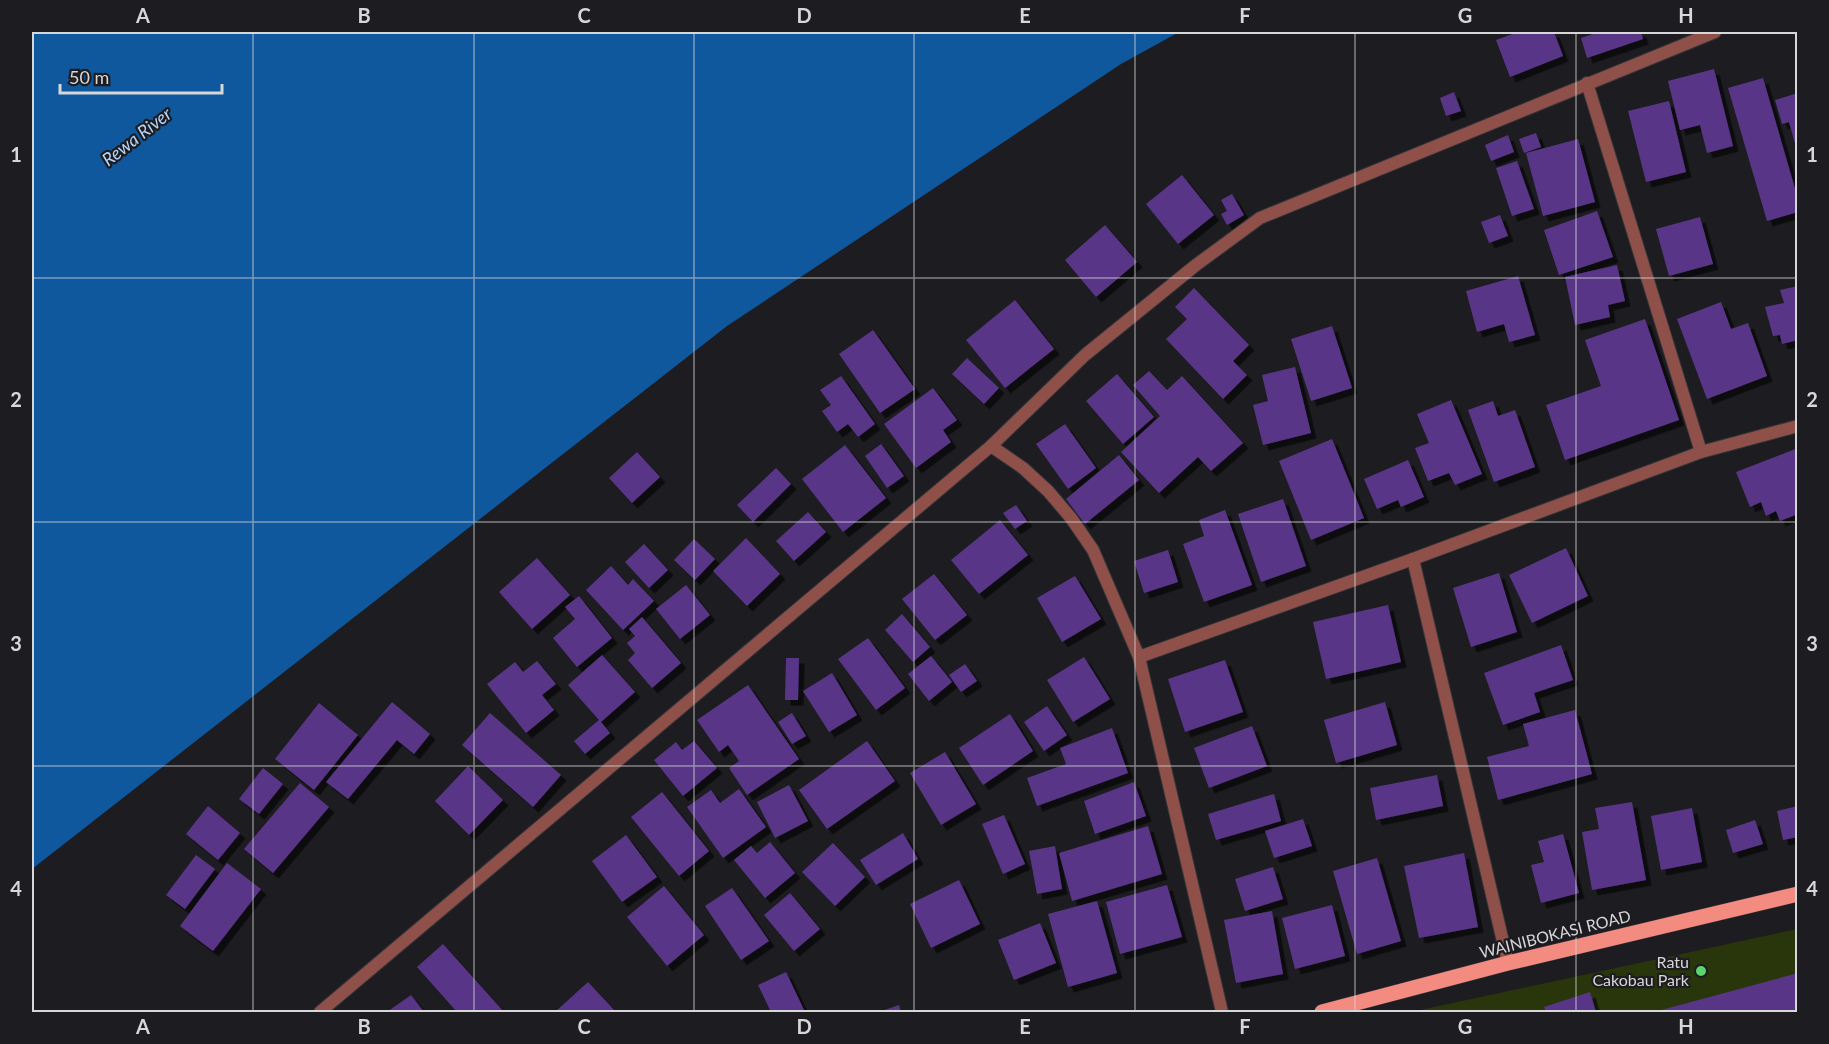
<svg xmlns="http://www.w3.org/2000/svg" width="1829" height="1044" font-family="Lato,sans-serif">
<defs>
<filter id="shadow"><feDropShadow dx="5.5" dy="5.5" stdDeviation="0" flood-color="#0009"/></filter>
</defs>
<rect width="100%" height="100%" fill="#1d1c20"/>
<path fill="#29360c" d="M 1797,929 L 1797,1012 L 1411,1012 Z"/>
<path fill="#0f589d" d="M 32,32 L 1179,32 L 1121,64 L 727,326 L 32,869 Z"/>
<g fill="#583686" filter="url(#shadow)">
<path d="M 1518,32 L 1554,32 L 1563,56 L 1510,77 L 1496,40 Z"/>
<path d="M 1599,32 L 1641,32 L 1643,39 L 1587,58 L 1581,38 Z"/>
<path d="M 1714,69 L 1733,146 L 1707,153 L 1700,125 L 1680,130 L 1668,81 Z"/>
<path d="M 1763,78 L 1798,199 L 1798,212 L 1767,221 L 1728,88 Z"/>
<path d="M 1454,92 L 1461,111 L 1446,116 L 1440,98 Z"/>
<path d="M 1798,93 L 1798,151 L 1797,151 L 1789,122 L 1782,124 L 1775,100 Z"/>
<path d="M 1669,101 L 1686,172 L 1646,182 L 1628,111 Z"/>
<path d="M 1536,133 L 1541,147 L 1524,153 L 1519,139 Z"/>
<path d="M 1508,135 L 1514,152 L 1491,161 L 1485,145 Z"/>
<path d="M 1578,139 L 1595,202 L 1543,216 L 1526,153 Z"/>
<path d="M 1517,161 L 1534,209 L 1512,216 L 1496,168 Z"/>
<path d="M 1182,175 L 1214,215 L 1178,244 L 1146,204 Z"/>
<path d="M 1232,194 L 1244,215 L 1227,225 L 1221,214 L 1227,211 L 1221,200 Z"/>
<path d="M 1597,211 L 1613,257 L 1559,275 L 1544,230 Z"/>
<path d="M 1500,215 L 1508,236 L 1489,243 L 1481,222 Z"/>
<path d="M 1700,217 L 1713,264 L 1669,276 L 1656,229 Z"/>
<path d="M 1105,225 L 1137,262 L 1096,297 L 1065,260 Z"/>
<path d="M 1617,265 L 1625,301 L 1608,305 L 1610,317 L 1575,325 L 1565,277 Z"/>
<path d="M 1518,276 L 1535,335 L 1509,342 L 1504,324 L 1477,332 L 1466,291 Z"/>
<path d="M 1798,286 L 1798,340 L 1782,344 L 1780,335 L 1773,336 L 1765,307 L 1784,303 L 1780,290 Z"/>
<path d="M 1194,288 L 1249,345 L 1233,361 L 1247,375 L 1223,399 L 1166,339 L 1187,319 L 1175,307 Z"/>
<path d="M 1015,300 L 1054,349 L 1005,388 L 966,340 Z"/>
<path d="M 1721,302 L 1731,329 L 1748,323 L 1767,376 L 1707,399 L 1677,319 Z"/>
<path d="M 1645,319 L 1679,420 L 1565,460 L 1546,405 L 1601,386 L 1585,340 Z"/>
<path d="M 1332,326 L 1352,388 L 1311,401 L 1291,339 Z"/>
<path d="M 873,330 L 915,389 L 880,413 L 839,354 Z"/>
<path d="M 967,358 L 999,388 L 984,404 L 952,374 Z"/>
<path d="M 1295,367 L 1311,433 L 1263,445 L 1253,405 L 1268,401 L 1262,375 Z"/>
<path d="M 1149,371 L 1167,390 L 1182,376 L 1243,443 L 1211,471 L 1198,457 L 1159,493 L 1121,452 L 1160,416 L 1133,385 Z"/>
<path d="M 1117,374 L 1154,417 L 1123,444 L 1086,401 Z"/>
<path d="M 841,376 L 875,424 L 858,437 L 848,424 L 837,432 L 822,411 L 831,405 L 820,390 Z"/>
<path d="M 933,388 L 957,420 L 943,430 L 951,442 L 916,468 L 884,424 Z"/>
<path d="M 1451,400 L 1482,474 L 1455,485 L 1449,473 L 1428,481 L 1415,448 L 1429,443 L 1417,414 Z"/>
<path d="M 1493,401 L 1498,416 L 1515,410 L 1535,467 L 1494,482 L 1468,410 Z"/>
<path d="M 1065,424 L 1096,468 L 1068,489 L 1036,444 Z"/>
<path d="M 1332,439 L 1364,518 L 1311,540 L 1279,461 Z"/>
<path d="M 881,444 L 904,476 L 887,488 L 865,456 Z"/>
<path d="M 845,445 L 886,498 L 843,532 L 802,479 Z"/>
<path d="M 1798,448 L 1798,514 L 1780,521 L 1776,511 L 1766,516 L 1761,502 L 1750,507 L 1736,472 Z"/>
<path d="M 637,452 L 660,477 L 632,503 L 609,478 Z"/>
<path d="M 1119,455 L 1139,480 L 1085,524 L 1066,499 Z"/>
<path d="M 1408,460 L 1424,497 L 1401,507 L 1398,500 L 1377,509 L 1364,479 Z"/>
<path d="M 776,468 L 791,484 L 753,522 L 737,505 Z"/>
<path d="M 1283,499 L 1306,566 L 1261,582 L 1238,514 Z"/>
<path d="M 1016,505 L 1027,521 L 1015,529 L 1003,513 Z"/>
<path d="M 1225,510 L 1252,585 L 1204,602 L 1183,544 L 1204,536 L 1199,520 Z"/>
<path d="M 808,512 L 826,532 L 794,561 L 776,541 Z"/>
<path d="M 1000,520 L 1028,555 L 979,594 L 951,560 Z"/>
<path d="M 746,538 L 780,574 L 747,606 L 713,571 Z"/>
<path d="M 694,539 L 715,559 L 695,580 L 674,560 Z"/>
<path d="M 644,544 L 668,570 L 649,588 L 625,562 Z"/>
<path d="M 1566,548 L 1588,596 L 1532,623 L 1509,575 Z"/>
<path d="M 1168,550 L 1178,582 L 1144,593 L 1134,561 Z"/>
<path d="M 537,558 L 570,595 L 532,629 L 499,592 Z"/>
<path d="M 611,566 L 628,585 L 633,579 L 654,601 L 623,630 L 586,590 Z"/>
<path d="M 1499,573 L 1517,632 L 1471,647 L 1453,588 Z"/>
<path d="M 934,574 L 967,615 L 935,640 L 902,599 Z"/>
<path d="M 1075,576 L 1101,619 L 1062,642 L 1037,598 Z"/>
<path d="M 686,585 L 710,615 L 680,639 L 656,609 Z"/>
<path d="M 579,596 L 612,638 L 577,667 L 553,638 L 575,619 L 565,607 Z"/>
<path d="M 1388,605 L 1401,662 L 1326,679 L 1313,622 Z"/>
<path d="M 902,614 L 930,647 L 913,662 L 885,630 Z"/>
<path d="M 642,617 L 681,663 L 652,688 L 628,660 L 635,653 L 627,643 L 635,636 L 629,629 Z"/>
<path d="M 868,638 L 905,688 L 876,710 L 838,659 Z"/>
<path d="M 1561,645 L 1573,680 L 1534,693 L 1540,712 L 1503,725 L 1484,673 Z"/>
<path d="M 602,655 L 635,692 L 601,722 L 610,733 L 585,754 L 574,741 L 599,720 L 568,685 Z"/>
<path d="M 931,656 L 952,682 L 929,701 L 908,674 Z"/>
<path d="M 1084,657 L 1110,699 L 1073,722 L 1047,680 Z"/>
<path d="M 786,658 L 799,658 L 798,700 L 785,700 Z"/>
<path d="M 1225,660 L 1243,712 L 1185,732 L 1168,679 Z"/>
<path d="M 537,661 L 556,684 L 542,695 L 554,710 L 526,733 L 487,684 L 515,662 L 523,672 Z"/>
<path d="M 965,664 L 977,681 L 961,692 L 949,675 Z"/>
<path d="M 832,673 L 857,715 L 829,732 L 803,691 Z"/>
<path d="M 748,685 L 799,759 L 747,795 L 729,768 L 739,761 L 728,745 L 719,752 L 697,720 Z"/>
<path d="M 392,702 L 430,734 L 414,754 L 397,740 L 348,799 L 326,782 Z"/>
<path d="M 1385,702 L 1397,745 L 1336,763 L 1324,720 Z"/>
<path d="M 319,703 L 358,735 L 314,790 L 275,759 Z"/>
<path d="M 1047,706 L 1067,735 L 1044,751 L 1024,722 Z"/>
<path d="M 1575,710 L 1592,774 L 1498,800 L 1487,757 L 1529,746 L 1523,724 Z"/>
<path d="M 490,713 L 561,775 L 533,807 L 462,745 Z"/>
<path d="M 792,713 L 806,736 L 792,744 L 778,722 Z"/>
<path d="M 1010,714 L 1033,751 L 983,785 L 959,748 Z"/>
<path d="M 1252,726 L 1267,766 L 1209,788 L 1194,748 Z"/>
<path d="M 1112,728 L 1128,773 L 1037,806 L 1027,778 L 1066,764 L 1060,748 Z"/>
<path d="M 694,741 L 717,768 L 683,796 L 654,760 L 676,742 L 682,750 Z"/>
<path d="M 867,741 L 895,781 L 827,829 L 799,790 Z"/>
<path d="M 945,752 L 976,804 L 941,825 L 910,773 Z"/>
<path d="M 468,766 L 503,800 L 469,835 L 435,801 Z"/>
<path d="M 263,768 L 283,784 L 259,814 L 239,799 Z"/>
<path d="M 1437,775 L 1443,806 L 1376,820 L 1370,788 Z"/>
<path d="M 1134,782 L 1146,816 L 1095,834 L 1084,801 Z"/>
<path d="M 300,783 L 329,807 L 273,873 L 244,849 Z"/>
<path d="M 789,785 L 808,821 L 775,838 L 757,802 Z"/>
<path d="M 739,789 L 766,827 L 723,858 L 687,807 L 711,790 L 720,803 Z"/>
<path d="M 662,792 L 709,851 L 679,876 L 631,817 Z"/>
<path d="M 1274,794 L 1281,821 L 1216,840 L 1208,814 Z"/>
<path d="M 1632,802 L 1646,880 L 1592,890 L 1582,832 L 1599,829 L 1595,808 Z"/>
<path d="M 208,806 L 240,833 L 218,860 L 186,834 Z"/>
<path d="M 1798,806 L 1798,837 L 1783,840 L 1777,811 Z"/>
<path d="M 1692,808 L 1702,862 L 1661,870 L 1651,816 Z"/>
<path d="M 1004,815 L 1025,864 L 1003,874 L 982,824 Z"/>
<path d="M 1303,819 L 1312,846 L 1274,858 L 1265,831 Z"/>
<path d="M 1755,820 L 1763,844 L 1733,853 L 1726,830 Z"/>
<path d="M 1148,826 L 1162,874 L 1072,901 L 1059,853 Z"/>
<path d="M 903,833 L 918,859 L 876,885 L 860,860 Z"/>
<path d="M 1563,834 L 1579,893 L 1541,903 L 1531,865 L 1544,862 L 1538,841 Z"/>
<path d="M 626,835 L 657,877 L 622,902 L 592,861 Z"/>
<path d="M 770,842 L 795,873 L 765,898 L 734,860 L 751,846 L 757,853 Z"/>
<path d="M 833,843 L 865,877 L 835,906 L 802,872 Z"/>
<path d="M 1055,846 L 1062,889 L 1037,894 L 1029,851 Z"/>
<path d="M 1464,853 L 1478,927 L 1419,938 L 1404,866 Z"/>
<path d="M 196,855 L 215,869 L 185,909 L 166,895 Z"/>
<path d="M 1377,858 L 1401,941 L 1357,954 L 1333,871 Z"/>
<path d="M 227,863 L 261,889 L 213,951 L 180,926 Z"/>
<path d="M 1273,867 L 1283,899 L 1245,911 L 1235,879 Z"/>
<path d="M 959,880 L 980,924 L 931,948 L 910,904 Z"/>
<path d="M 1167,885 L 1182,937 L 1120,954 L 1106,902 Z"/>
<path d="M 664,886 L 704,935 L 667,966 L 627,917 Z"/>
<path d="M 732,888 L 769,941 L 741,960 L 705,906 Z"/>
<path d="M 790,893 L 820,929 L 794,951 L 764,915 Z"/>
<path d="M 1097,901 L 1117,973 L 1068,987 L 1048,914 Z"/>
<path d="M 1332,905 L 1345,956 L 1295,969 L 1282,918 Z"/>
<path d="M 1272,911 L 1283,974 L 1236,983 L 1224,920 Z"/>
<path d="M 1040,923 L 1056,963 L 1014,980 L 998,940 Z"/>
<path d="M 443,944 L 504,1012 L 457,1012 L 417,967 Z"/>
<path d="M 786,972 L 805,1012 L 771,1012 L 758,985 Z"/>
<path d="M 1798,973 L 1798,1012 L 1654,1012 Z"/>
<path d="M 588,982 L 616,1012 L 555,1012 Z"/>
<path d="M 1590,992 L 1596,1012 L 1546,1012 L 1544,1007 Z"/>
<path d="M 411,995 L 424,1012 L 387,1012 Z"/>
<path d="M 899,1005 L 901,1012 L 879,1012 Z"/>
</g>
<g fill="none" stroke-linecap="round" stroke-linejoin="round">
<defs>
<g id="minor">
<path d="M 1587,83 L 1701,452"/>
<path d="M 991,446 L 1023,468 L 1048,491 L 1071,518 L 1093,550 L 1139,657 L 1222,1012"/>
<path d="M 1413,559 L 1508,963"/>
<path d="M 1139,657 L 1413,559 L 1701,452 L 1798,426"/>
<path d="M 320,1012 L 991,446 L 1085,355 L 1196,265 L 1260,218 L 1715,32"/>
</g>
<path id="primary" d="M 1322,1012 L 1508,963 L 1798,894"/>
</defs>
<use href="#minor" stroke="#37363a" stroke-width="14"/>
<use href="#primary" stroke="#37363a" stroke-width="16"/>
<use href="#minor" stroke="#8f504a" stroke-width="12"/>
<use href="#primary" stroke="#f48b81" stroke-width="15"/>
</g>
<path fill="none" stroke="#d7d6d8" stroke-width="1.5" stroke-opacity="0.55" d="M 253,32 L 253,1012M 474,32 L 474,1012M 694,32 L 694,1012M 914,32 L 914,1012M 1135,32 L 1135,1012M 1355,32 L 1355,1012M 1576,32 L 1576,1012M 32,278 L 1798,278M 32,522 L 1798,522M 32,766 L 1798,766"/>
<circle fill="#5bd56d" stroke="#1d1c20" stroke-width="2" cx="1701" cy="971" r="6"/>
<g text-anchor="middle" stroke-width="4.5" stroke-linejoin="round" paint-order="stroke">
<g font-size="16" fill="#d7d6d8" stroke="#1d1c20">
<text transform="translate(1555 934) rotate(-14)" y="6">WAINIBOKASI ROAD</text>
</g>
<g font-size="16" fill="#d7d6d8" stroke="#1d1c20" text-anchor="end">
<text x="1689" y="968">Ratu<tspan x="1689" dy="18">Cakobau Park</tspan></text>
</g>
<g font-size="18" font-style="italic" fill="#b4d5fb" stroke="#1d1c20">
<text transform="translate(137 137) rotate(-38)" y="6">Rewa River</text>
</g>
</g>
<rect width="1829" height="1044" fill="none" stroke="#1d1c20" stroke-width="66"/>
<path d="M60 84v9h162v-9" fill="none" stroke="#d7d6d8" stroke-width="3"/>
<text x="69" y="84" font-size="18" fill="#d7d6d8" stroke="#1d1c20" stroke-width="4.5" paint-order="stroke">50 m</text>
<rect x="33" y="33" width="1763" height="978" fill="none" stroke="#d7d6d8" stroke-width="2"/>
<g font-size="20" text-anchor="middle" font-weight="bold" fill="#d7d6d8">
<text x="143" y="23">A</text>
<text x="364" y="23">B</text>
<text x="584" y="23">C</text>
<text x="804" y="23">D</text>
<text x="1025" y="23">E</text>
<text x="1245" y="23">F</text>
<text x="1465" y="23">G</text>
<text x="1686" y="23">H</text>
<text x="16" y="162">1</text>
<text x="1812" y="162">1</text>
<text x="16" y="407">2</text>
<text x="1812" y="407">2</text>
<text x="16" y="651">3</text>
<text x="1812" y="651">3</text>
<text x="16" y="896">4</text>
<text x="1812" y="896">4</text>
<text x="143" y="1034">A</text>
<text x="364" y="1034">B</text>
<text x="584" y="1034">C</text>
<text x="804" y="1034">D</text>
<text x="1025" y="1034">E</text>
<text x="1245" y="1034">F</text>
<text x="1465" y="1034">G</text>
<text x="1686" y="1034">H</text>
</g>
</svg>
